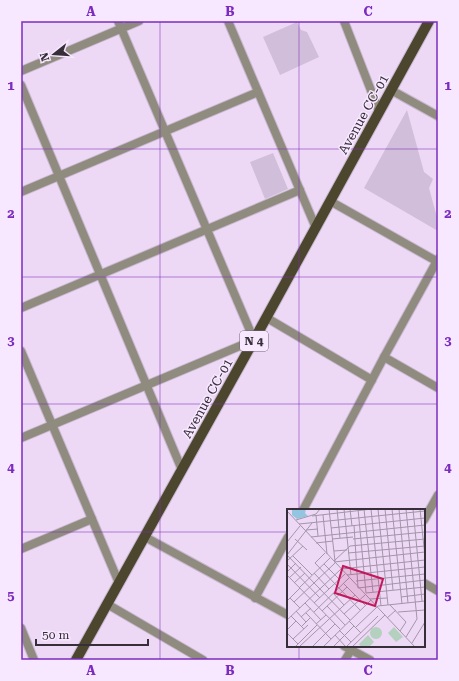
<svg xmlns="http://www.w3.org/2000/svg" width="459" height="681" font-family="'Roboto Serif',serif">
<rect width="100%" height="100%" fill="#edd9f5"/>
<g fill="#d1beda">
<path d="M 297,22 L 301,30 L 307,32 L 319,57 L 280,75 L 263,37 Z"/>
<path d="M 407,110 L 424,172 L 433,179 L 429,188 L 438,221 L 438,231 L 364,188 Z"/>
<path d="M 273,153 L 288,189 L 265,199 L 250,162 Z"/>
</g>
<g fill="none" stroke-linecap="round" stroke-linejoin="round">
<defs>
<g id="minor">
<path d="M 228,21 L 316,228"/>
<path d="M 344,21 L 379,111"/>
<path d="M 21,71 L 139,21"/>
<path d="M 21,85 L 182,470"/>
<path d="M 391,90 L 438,116"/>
<path d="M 21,192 L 258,92"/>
<path d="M 330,201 L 438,262"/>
<path d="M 21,308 L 300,190"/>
<path d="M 267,318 L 372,380"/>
<path d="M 21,351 L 119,583"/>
<path d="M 384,357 L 438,388"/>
<path d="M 21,438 L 254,340 L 118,21"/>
<path d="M 303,510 L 384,357 L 438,259"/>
<path d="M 424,520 L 438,495"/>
<path d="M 145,537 L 288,615"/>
<path d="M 21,549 L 92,519"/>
<path d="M 424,583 L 438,591"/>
<path d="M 255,598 L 288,537"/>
<path d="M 107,604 L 203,660"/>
<path d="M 344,646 L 370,660"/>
<path d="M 345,660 L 353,647"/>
</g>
<path id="tertiary" d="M 21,628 L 34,660"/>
<path id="primary" d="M 76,660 L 254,340 L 429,21"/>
</defs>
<use href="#minor" stroke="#c8b7cf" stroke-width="10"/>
<use href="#tertiary" stroke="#c8b7cf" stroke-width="10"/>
<use href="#primary" stroke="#c8b7cf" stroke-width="12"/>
<use href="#minor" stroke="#8f8b7e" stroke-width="8"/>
<use href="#tertiary" stroke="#8f8b7e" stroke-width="8"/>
<use href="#primary" stroke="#4d462f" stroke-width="10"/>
</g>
<path fill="none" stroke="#7b2cbf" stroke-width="1" stroke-opacity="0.55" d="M 160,21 L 160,660M 299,21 L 299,510M 21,149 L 438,149M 21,277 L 438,277M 21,404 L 438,404M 21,532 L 288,532M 424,532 L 438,532M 299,646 L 299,660"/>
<g text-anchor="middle" stroke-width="3" stroke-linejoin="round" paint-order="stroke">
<rect fill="#f8e8ff" stroke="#706674" stroke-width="1" x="240" y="331" width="28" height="20" rx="3"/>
<g font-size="12" font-weight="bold" fill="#362e39">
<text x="254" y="345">N 4</text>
</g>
<g font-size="13" fill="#362e39" stroke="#f8e8ff">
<text transform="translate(363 114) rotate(-61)" y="5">Avenue CC-01</text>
<text transform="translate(207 398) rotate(-61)" y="5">Avenue CC-01</text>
</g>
</g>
<g transform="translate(287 509)">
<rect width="138" height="138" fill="#edd9f5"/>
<path d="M 107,118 L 116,128 L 109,133 L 101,124 ZM83 124a6 6 0 1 1 12 0a6 6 0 1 1-12 0ZM 81,126 L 87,133 L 82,138 L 74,138 L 72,135 Z" fill="#b3d1be"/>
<path d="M 5,0 L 19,0 L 18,4 L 21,7 L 10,10 L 5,6 Z" fill="#93c5e1"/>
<path fill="none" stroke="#a495aa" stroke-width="1" d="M 42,0 L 48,52M 50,0 L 53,29M 57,0 L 64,66M 63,0 L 65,17M 71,0 L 79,84M 77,0 L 86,83M 84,0 L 94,97M 91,0 L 101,96M 98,0 L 106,81M 105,0 L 115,95M 112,0 L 121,94M 126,0 L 135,92M 133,0 L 138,48M 0,2 L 128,138M 29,6 L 31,27M 36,6 L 40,45M 25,7 L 85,0M 9,11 L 29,5 L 33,0M 12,15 L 138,2M 67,16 L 71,79 L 138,71M 44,19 L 138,9M 19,21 L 31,20M 24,28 L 138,16M 8,30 L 20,41M 45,30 L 66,28M 66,30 L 138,23M 0,33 L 13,17M 29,34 L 46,32M 47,42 L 60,41M 38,44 L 28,54 L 73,101M 61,44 L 138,37M 0,46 L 63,111M 0,46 L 25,14M 6,47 L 25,66M 0,52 L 16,37M 47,52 L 63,37 L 138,30M 47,53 L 138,43M 0,55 L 33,89M 37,55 L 52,70M 0,63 L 9,54M 27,64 L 42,80M 0,66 L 53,120M 60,66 L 138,58M 2,69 L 14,58M 69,72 L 138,65M 7,74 L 18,64M 56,74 L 78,96M 12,79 L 43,49M 46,84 L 57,96M 79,84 L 138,78M 114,88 L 138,85M 3,89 L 13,99M 83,90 L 100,89M 0,92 L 13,79M 7,93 L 48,54M 18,94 L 34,111M 27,94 L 58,65M 103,96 L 119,113 L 113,122M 40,97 L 58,116M 9,102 L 19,113M 35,102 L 60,78M 27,103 L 62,69M 111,103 L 138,101M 19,104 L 44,130M 57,105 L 78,86M 4,107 L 17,120M 14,108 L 24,99M 100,109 L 109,101M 0,111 L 54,60 L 138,51M 62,112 L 74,124M 29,115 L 39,106M 14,118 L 23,109M 69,118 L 91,97 L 138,92M 0,121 L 9,112M 52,121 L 64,133M 0,124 L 11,135M 48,126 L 59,138M 119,128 L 130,110 L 119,0M 6,130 L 21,116M 125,134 L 138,113M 13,137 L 68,86M 8,138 L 30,116M 25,138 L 48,115M 36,138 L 84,91M 46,138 L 67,117M 59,138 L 91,107M 65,138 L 98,106"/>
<path fill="#c2185b" fill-opacity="0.15" stroke="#c2185b" stroke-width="2" d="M 56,57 L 96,70 L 88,97 L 48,84 Z"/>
<rect width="138" height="138" fill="none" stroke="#362e39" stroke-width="2"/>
</g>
<rect width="459" height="681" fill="none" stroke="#f8e8ff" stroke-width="44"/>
<g transform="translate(54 54) rotate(253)" stroke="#f8e8ff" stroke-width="3" paint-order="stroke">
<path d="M0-3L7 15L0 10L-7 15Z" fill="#362e39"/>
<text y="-6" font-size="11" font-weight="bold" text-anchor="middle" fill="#362e39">N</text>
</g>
<path d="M36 639v6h112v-6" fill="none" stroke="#362e39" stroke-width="2"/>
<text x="42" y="639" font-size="12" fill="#362e39" stroke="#f8e8ff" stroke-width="3" paint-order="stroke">50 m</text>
<rect x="22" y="22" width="415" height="637" fill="none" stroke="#7b2cbf" stroke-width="1.5"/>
<g font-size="13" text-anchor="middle" font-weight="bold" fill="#7b2cbf">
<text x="91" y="16">A</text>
<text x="230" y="16">B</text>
<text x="368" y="16">C</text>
<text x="11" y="90">1</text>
<text x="448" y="90">1</text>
<text x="11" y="218">2</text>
<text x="448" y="218">2</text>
<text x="11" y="345">3</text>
<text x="448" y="345">3</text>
<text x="11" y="472">4</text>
<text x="448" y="472">4</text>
<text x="11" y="600">5</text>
<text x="448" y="600">5</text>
<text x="91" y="675">A</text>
<text x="230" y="675">B</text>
<text x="368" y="675">C</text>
</g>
</svg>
